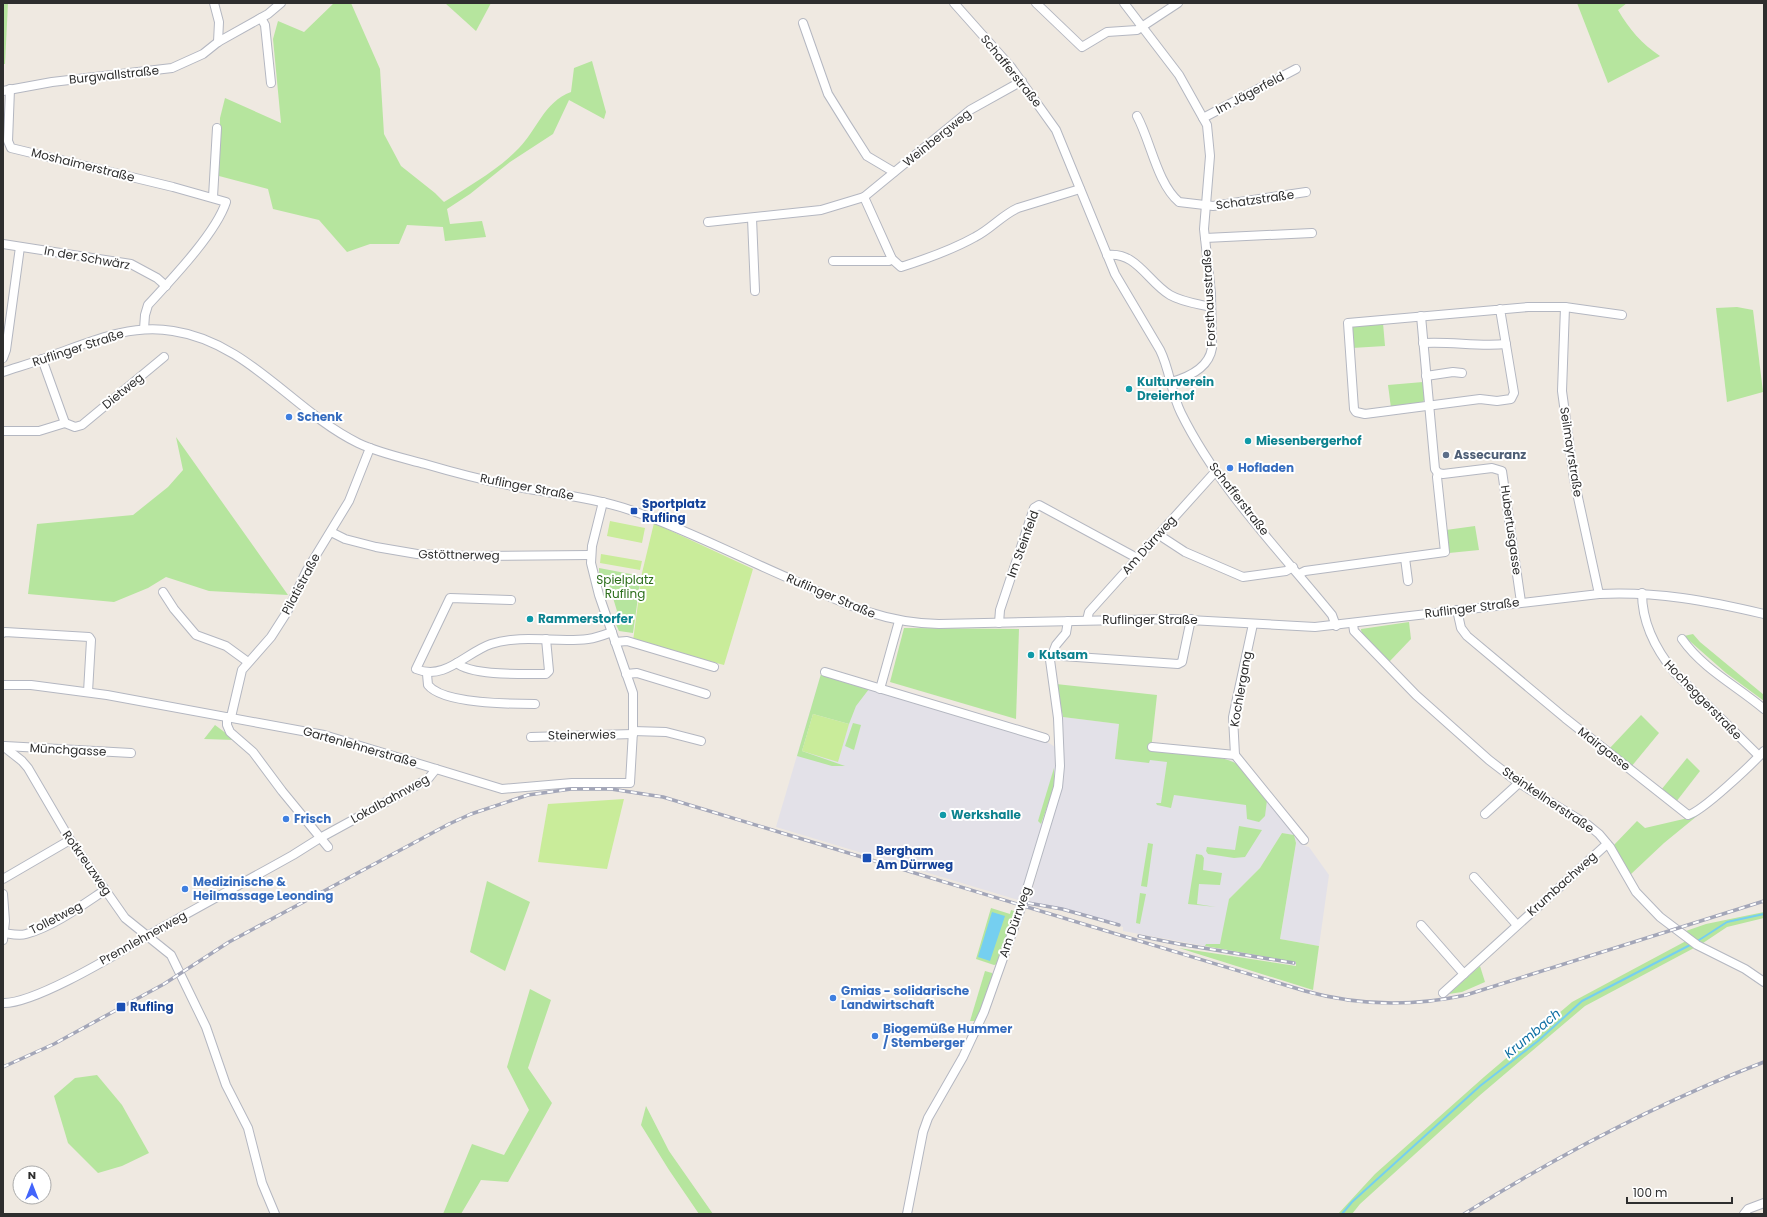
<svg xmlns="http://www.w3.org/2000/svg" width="1767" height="1217" font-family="Poppins,sans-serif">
<rect width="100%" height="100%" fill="#efe9e1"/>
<g fill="#e3e1e8">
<path d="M 821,674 L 1049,743 L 1055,747 L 1056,764 L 1054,785 L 1021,901 L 776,827 Z"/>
<path d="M 1063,717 L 1119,724 L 1115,759 L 1151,750 L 1212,757 L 1233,761 L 1305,846 L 1309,847 L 1329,875 L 1319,946 L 1280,939 L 1296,843 L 1294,835 L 1282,833 L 1260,868 L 1229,899 L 1222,949 L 1123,931 L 1123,927 L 1029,902 L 1064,778 Z"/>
</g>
<g fill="#b6e59e">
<path d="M 3,3 L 8,3 L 5,64 L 3,64 Z"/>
<path d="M 334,3 L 351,3 L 380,69 L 384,134 L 401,166 L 435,193 L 444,202 C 469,186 498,170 519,148 C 537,130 544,102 571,92 L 574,68 L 592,61 L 606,112 L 604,119 L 569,100 L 553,134 L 510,162 L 470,194 L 447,209 L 450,224 L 482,221 L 486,237 L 445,241 L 443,227 L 407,225 L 399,244 L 370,244 L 347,252 L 319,220 L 273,209 L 268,189 L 219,176 L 220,118 L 225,98 L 281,123 L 273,39 L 278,21 L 304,32 Z"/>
<path d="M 445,3 L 491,3 L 476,31 Z"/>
<path d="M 1577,3 L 1627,3 L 1618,10 C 1629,29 1642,44 1660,56 L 1608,83 Z"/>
<path d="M 1737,307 L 1753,310 L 1763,392 L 1727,402 L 1716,308 Z"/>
<path d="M 1383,323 L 1385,346 L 1352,348 L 1351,328 L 1354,326 Z"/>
<path d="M 1423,382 L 1425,398 L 1422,404 L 1391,408 L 1388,385 Z"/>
<path d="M 176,437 L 288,595 L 209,591 L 166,577 L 148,588 L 114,602 L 28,594 L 37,524 L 133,515 L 168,487 L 183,470 Z"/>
<path d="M 1475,526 L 1479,550 L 1449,553 L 1446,530 Z"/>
<path d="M 599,568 L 641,576 L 633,633 L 619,631 L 613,618 L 617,611 L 607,578 L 599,574 Z"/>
<path d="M 1409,622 L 1411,639 L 1389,662 L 1363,636 L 1361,630 L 1361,629 Z"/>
<path d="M 904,628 L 1019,629 L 1016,719 L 890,682 Z"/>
<path d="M 1693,634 L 1700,642 L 1764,695 L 1764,701 L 1726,673 L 1684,636 Z"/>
<path d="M 821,674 L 869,689 L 856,706 L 849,724 L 813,714 L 802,751 L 845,766 L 832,766 L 797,756 Z"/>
<path d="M 1056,684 L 1157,695 L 1151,750 C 1174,753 1220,753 1239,765 L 1267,800 L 1265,816 L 1259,822 L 1247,819 L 1246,805 L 1174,795 L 1171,808 L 1157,805 L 1156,803 L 1161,803 L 1167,762 L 1150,760 L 1149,763 L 1115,759 L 1119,724 L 1063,717 Z"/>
<path d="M 1641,715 L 1659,733 L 1631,767 L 1609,749 Z"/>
<path d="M 853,723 L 861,725 L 854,750 L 845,746 Z"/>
<path d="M 215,725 L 235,740 L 204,739 Z"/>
<path d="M 1687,758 L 1700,771 L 1676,802 L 1661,790 Z"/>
<path d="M 1054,768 L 1054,787 L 1041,824 L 1038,821 Z"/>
<path d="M 1708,807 L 1664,843 L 1630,875 L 1613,846 L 1637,821 L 1645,828 L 1688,818 Z"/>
<path d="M 1239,826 L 1262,830 L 1245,857 L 1234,858 L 1208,854 L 1206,851 L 1207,847 L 1235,850 Z"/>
<path d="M 1282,833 L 1294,835 L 1296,843 L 1280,939 L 1319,946 L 1313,990 L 1179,948 L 1296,966 L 1296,962 L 1205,946 L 1206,944 L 1220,944 L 1229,899 L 1260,868 Z"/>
<path d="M 1148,843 L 1153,844 L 1147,887 L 1141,886 Z"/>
<path d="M 1196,854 L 1202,855 L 1204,858 L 1203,870 L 1222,873 L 1220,885 L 1199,884 L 1197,904 L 1216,907 L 1188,904 Z"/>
<path d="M 487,881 L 530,902 L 505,971 L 470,952 Z"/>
<path d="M 1140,893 L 1146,894 L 1140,924 L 1136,923 Z"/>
<path d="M 991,908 L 1010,914 L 1011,910 L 1017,912 L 998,964 L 994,965 L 976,959 Z"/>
<path d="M 1764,912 L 1764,918 L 1727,927 L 1700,945 L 1683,932 L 1706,924 Z"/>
<path d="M 1686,941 L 1694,948 L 1585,1006 L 1479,1096 L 1360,1204 L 1352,1214 L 1338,1214 L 1375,1174 L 1484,1077 L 1572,1002 Z"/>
<path d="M 1480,966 L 1485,982 L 1462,992 L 1449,994 Z"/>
<path d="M 985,971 L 992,973 L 994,978 L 976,1021 L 970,1021 Z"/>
<path d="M 530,989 L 551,1000 L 528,1068 L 552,1103 L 508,1182 L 481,1180 L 461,1214 L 443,1214 L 472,1144 L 504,1155 L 529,1110 L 507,1067 Z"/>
<path d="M 97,1075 L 122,1105 L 149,1153 L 122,1166 L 98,1173 L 68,1143 L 54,1096 L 75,1078 Z"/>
<path d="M 646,1106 L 669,1151 L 713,1214 L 699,1214 L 669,1170 L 641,1125 Z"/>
</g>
<g fill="#c9ec9a">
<path d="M 610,521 L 645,528 L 642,543 L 607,536 Z"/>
<path d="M 654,523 L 753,569 L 724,665 L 633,641 L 642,573 Z"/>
<path d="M 601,554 L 642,561 L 640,570 L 600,563 Z"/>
<path d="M 813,714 L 849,724 L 838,762 L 802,751 Z"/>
<path d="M 624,799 L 607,869 L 538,862 L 548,804 Z"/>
</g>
<path fill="#75cff0" d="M 992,912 L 1005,916 L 990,961 L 978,957 Z"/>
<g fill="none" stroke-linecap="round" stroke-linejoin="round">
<g stroke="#75cff0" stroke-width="2">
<path d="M 1696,942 L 1727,922 L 1764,914"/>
<path d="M 1342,1214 L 1352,1202 L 1480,1086 L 1538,1041 L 1582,1001 L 1692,944"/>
</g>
<defs>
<g id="minor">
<path d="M 214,3 L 219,22 L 218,42"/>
<path d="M 954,3 L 1011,67 L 1056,130 L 1115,274 L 1160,350 C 1170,370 1171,393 1181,413 C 1218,488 1280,551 1332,615 L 1336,626"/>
<path d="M 1036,3 L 1082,47 L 1107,32 L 1137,30 L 1178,3"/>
<path d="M 1124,3 L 1179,75 L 1207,125 L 1210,156 L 1204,229 L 1211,293 L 1212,348 C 1209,367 1189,377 1171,382"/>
<path d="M 261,18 L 265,25 L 271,83"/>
<path d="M 803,23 L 828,94 L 846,123 L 867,156 L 894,172"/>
<path d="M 10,89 L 8,141 L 11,148 L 173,187 L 226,202 C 216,233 171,280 148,305 L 145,315 L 144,329"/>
<path d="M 3,91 L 52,82 L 172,68 L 203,54 L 218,42 L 268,14 L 281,3"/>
<path d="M 1137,116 C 1151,142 1157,183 1179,202 L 1213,206 L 1306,192"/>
<path d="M 1203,118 L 1296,69"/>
<path d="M 213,197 L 217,128"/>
<path d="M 864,197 L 892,259 L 901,267 C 926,259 952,250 975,237 C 991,229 1002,215 1018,208 L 1080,189"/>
<path d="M 752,218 L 755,291"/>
<path d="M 708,222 L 821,210 L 864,197 L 970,110 L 1022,81"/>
<path d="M 1205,238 L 1312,233"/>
<path d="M 3,244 L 131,264 L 157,278 L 166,286"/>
<path d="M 1107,255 C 1136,251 1148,282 1170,295 C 1182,302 1198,304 1211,307"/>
<path d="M 833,261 L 889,261 L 892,259"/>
<path d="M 1565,307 L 1562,391 L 1574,479 L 1599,594"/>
<path d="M 1500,309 L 1514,393 L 1511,399 L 1497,401 L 1480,399 L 1365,414 L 1356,412 L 1354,409 L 1348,323 L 1528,307 L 1565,307 L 1622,315"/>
<path d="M 1421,316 L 1435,469 L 1438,473 L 1443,474 L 1492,468 L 1502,471 L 1521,602"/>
<path d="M 1423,343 C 1451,341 1478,347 1506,344"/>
<path d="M 3,358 L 6,350 L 20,247"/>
<path d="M 3,372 C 21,366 39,361 56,354 C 95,340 131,324 173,331 C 248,342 293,411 358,443 C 379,453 403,458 425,464 C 459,474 494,483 529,489 C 563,495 599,499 633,511 C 688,530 741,558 795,581 C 845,604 883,623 939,624 L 1171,619 L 1315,627 L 1599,594 C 1656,591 1709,601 1764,614"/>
<path d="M 1426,376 L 1453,372 L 1462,373"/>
<path d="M 65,423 L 75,427 L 82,425 L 164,357"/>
<path d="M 3,431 L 39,431 L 65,423 L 42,359"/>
<path d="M 331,532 L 345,539 L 376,547 L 417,554 L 469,556 L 590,555"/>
<path d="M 1159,535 L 1185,552 L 1243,577 L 1286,571 L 1293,567"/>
<path d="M 1405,558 L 1408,581"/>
<path d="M 1299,574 L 1305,571 L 1445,552 L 1437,477 L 1438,473"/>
<path d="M 163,592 L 174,609 L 196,635 L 226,646 L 248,662"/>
<path d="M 1642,593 C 1642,623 1656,650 1675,673 L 1759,756"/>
<path d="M 511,600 L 450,598 L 416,669 C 445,681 465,653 491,644 C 523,634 556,643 588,639 C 596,638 604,635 612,632"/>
<path d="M 1457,610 L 1461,628 L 1467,636 L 1565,718 L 1688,815 C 1702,812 1753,763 1764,751"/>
<path d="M 1087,620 L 1089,612 L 1215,472"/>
<path d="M 999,623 L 1000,610 L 1034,508 L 1039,505 L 1137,558"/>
<path d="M 1253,624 L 1233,717 L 1235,755 L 1304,840"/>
<path d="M 1353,624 L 1354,631 L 1416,695 L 1489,760 L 1519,783 L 1588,825 L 1599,834 L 1610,847 L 1636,892 L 1660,917 L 1697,945 L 1745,969 L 1764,982"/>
<path d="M 3,633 L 5,632 L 89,637 L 91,640 L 88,692"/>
<path d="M 1682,639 C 1703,669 1737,686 1764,709"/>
<path d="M 615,642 L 627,641 L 714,667"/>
<path d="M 1053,653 L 1062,656 L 1178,664 L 1182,662 L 1191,619"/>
<path d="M 457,663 C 470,676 527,674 546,674 L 549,671 L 546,639"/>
<path d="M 825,672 L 1045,738"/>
<path d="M 427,674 L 428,685 C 443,704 511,704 535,704"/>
<path d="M 626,674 L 637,673 L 706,694"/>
<path d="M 3,685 L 31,685 L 107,695 L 324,735 L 502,789 L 572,783 L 630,783 L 633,731 L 633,693 L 599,595 L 591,563 L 592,546 L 603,502"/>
<path d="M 880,689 L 899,621"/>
<path d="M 227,717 L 227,725 L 230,732 L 253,752 L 282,791 L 328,847"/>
<path d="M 231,717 L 242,670 L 271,637 L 287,612 L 307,570 L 349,501 L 370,448"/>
<path d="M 633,731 L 666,732 L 701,741"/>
<path d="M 531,737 L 633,734"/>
<path d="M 3,746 L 22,761 L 28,768 L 69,838 L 125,918 L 171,955 L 206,1027 L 226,1085 L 248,1128 L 262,1183 L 275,1214"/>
<path d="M 5,746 L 131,753"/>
<path d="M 1152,747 L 1235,755"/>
<path d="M 1485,814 L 1519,783"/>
<path d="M 1474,877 L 1517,925"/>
<path d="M 3,879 L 70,840"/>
<path d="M 3,894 L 5,921 L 3,940"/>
<path d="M 1421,925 L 1464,974"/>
<path d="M 4,933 C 11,934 19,936 26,934 C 54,926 81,906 105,890"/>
<path d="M 1443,993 L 1607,844"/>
<path d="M 3,1003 C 35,1004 118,953 149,935 C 196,908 245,882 293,855 L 320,838 L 428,779 L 436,769"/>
<path d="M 907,1214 L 923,1132 L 928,1118 L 963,1057 L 984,1012 L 1023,902 L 1058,787 L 1060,766 L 1058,718 L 1050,660 L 1056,645 L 1066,633 L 1068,621"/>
<path d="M 1744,1214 L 1748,1209 L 1764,1203"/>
</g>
</defs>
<use href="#minor" stroke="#b4b7c1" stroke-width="10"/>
<use href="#minor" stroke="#fff" stroke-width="8"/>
<defs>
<g id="rail">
<path d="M 1028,903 L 1062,909 L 1119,925"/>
<path d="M 1139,936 L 1179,944 L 1294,963"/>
<path d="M 3,1067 L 54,1044 L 164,984 L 229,942 L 449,824 L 471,814 L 528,795 L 571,789 L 611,789 L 663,797 L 1305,991 C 1359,1006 1411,1007 1466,995 L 1764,901"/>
<path d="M 1464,1214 C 1559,1155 1660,1102 1764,1062"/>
</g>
</defs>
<use href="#rail" stroke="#a3a6b8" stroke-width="3.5"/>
<use href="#rail" stroke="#fff" stroke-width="2" stroke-dasharray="6" stroke-linecap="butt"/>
</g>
<g fill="#0f9aa8" stroke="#fff" stroke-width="1.5">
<circle cx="1129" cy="389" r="4"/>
<circle cx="1248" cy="441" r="4"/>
<circle cx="530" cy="619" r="4"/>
<circle cx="1031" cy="655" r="4"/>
<circle cx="943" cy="815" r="4"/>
</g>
<g fill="#3f7fe0" stroke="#fff" stroke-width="1.5">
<circle cx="289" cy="417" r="4"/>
<circle cx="1230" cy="468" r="4"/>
<circle cx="286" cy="819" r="4"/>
<circle cx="185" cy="889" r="4"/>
<circle cx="833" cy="998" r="4"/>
<circle cx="875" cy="1036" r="4"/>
</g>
<circle fill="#5c6f8a" stroke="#fff" stroke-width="1.5" cx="1446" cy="455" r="4"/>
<g fill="#1a4fb4" stroke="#fff" stroke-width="1.5">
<rect x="630" y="507" width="8" height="8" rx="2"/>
<rect x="862" y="853" width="10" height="10" rx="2"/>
<rect x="116" y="1002" width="10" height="10" rx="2"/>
</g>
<g text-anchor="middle" stroke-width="4" stroke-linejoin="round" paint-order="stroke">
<g font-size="12" fill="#2e2e2e" stroke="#fff">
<text transform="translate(1011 71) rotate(51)" y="4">Schafferstraße</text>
<text transform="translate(114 75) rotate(-6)" y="4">Burgwallstraße</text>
<text transform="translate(1250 93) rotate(-28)" y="4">Im Jägerfeld</text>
<text transform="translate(937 138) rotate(-39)" y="4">Weinbergweg</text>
<text transform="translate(83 165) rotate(14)" y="4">Moshaimerstraße</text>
<text transform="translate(1255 200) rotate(-8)" y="4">Schatzstraße</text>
<text transform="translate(87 258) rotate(10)" y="4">In der Schwärz</text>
<text transform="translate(1209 298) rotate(-93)" y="4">Forsthausstraße</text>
<text transform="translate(78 348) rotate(-18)" y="4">Ruflinger Straße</text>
<text transform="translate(123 391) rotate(-39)" y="4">Dietweg</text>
<text transform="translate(1571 452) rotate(81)" y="4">Seilmayrstraße</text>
<text transform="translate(527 487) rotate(11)" y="4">Ruflinger Straße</text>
<text transform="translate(1239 499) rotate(52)" y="4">Schafferstraße</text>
<text transform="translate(1511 530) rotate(82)" y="4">Hubertusgasse</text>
<text transform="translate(1023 544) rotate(-70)" y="4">Im Steinfeld</text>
<text transform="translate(1149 545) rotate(-48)" y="4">Am Dürrweg</text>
<text transform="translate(459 555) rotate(1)" y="4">Gstöttnerweg</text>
<text transform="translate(301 584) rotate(-62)" y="4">Pilatistraße</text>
<text transform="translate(831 596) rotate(23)" y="4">Ruflinger Straße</text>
<text transform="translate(1472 608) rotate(-7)" y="4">Ruflinger Straße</text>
<text x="1150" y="624">Ruflinger Straße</text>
<text transform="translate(1241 689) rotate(-80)" y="4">Kochlergang</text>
<text transform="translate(1703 700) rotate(46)" y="4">Hocheggerstraße</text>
<text transform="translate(582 735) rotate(-1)" y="4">Steinerwies</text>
<text transform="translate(360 747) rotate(16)" y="4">Gartenlehnerstraße</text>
<text transform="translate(1604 749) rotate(38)" y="4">Mairgasse</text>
<text transform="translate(68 750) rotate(3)" y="4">Münchgasse</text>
<text transform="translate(390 799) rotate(-29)" y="4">Lokalbahnweg</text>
<text transform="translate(1548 800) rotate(34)" y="4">Steinkellnerstraße</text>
<text transform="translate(87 863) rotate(55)" y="4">Rotkreuzweg</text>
<text transform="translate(1562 884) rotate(-42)" y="4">Krumbachweg</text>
<text transform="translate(56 918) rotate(-27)" y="4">Tolletweg</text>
<text transform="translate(1015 922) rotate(-71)" y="4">Am Dürrweg</text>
<text transform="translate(143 938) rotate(-29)" y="4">Prennlehnerweg</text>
</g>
<g font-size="12" font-weight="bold" fill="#0d838f" stroke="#fff" text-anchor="start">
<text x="1137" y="386">Kulturverein<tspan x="1137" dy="14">Dreierhof</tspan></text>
<text x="1256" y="445">Miesenbergerhof</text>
<text x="538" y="623">Rammerstorfer</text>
<text x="1039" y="659">Kutsam</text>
<text x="951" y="819">Werkshalle</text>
</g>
<g font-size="12" font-weight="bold" fill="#366cbe" stroke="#fff" text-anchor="start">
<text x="297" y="421">Schenk</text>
<text x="1238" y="472">Hofladen</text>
<text x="294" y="823">Frisch</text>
<text x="193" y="886">Medizinische &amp;<tspan x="193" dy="14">Heilmassage Leonding</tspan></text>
<text x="841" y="995">Gmias - solidarische<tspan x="841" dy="14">Landwirtschaft</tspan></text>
<text x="883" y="1033">Biogemüße Hummer<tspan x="883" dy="14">/ Stemberger</tspan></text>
</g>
<g font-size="12" font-weight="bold" fill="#4e5e75" stroke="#fff" text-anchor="start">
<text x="1454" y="459">Assecuranz</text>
</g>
<g font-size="12" font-weight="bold" fill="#164399" stroke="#fff" text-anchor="start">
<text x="642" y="508">Sportplatz<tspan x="642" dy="14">Rufling</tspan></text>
<text x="876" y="855">Bergham<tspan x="876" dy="14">Am Dürrweg</tspan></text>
<text x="130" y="1011">Rufling</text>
</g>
<g font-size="12" fill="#2c6e1b" stroke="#fff">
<text x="625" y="584">Spielplatz<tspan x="625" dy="14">Rufling</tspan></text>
</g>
<g font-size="13" font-style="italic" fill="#0d6fa3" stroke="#fff">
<text transform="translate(1532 1033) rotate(-40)" y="5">Krumbach</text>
</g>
</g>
<rect width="1767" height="1217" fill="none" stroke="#2e2e2e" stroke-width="8"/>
<g transform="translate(32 1185)"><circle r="19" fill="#ffffff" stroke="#ababab"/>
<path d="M0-3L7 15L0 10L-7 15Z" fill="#4264fb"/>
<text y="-6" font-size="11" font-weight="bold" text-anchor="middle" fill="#2e2e2e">N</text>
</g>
<path d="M1627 1197v6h105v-6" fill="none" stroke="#2e2e2e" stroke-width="2"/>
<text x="1633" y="1197" font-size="12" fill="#2e2e2e" stroke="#ffffff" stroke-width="3" paint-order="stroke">100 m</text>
</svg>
